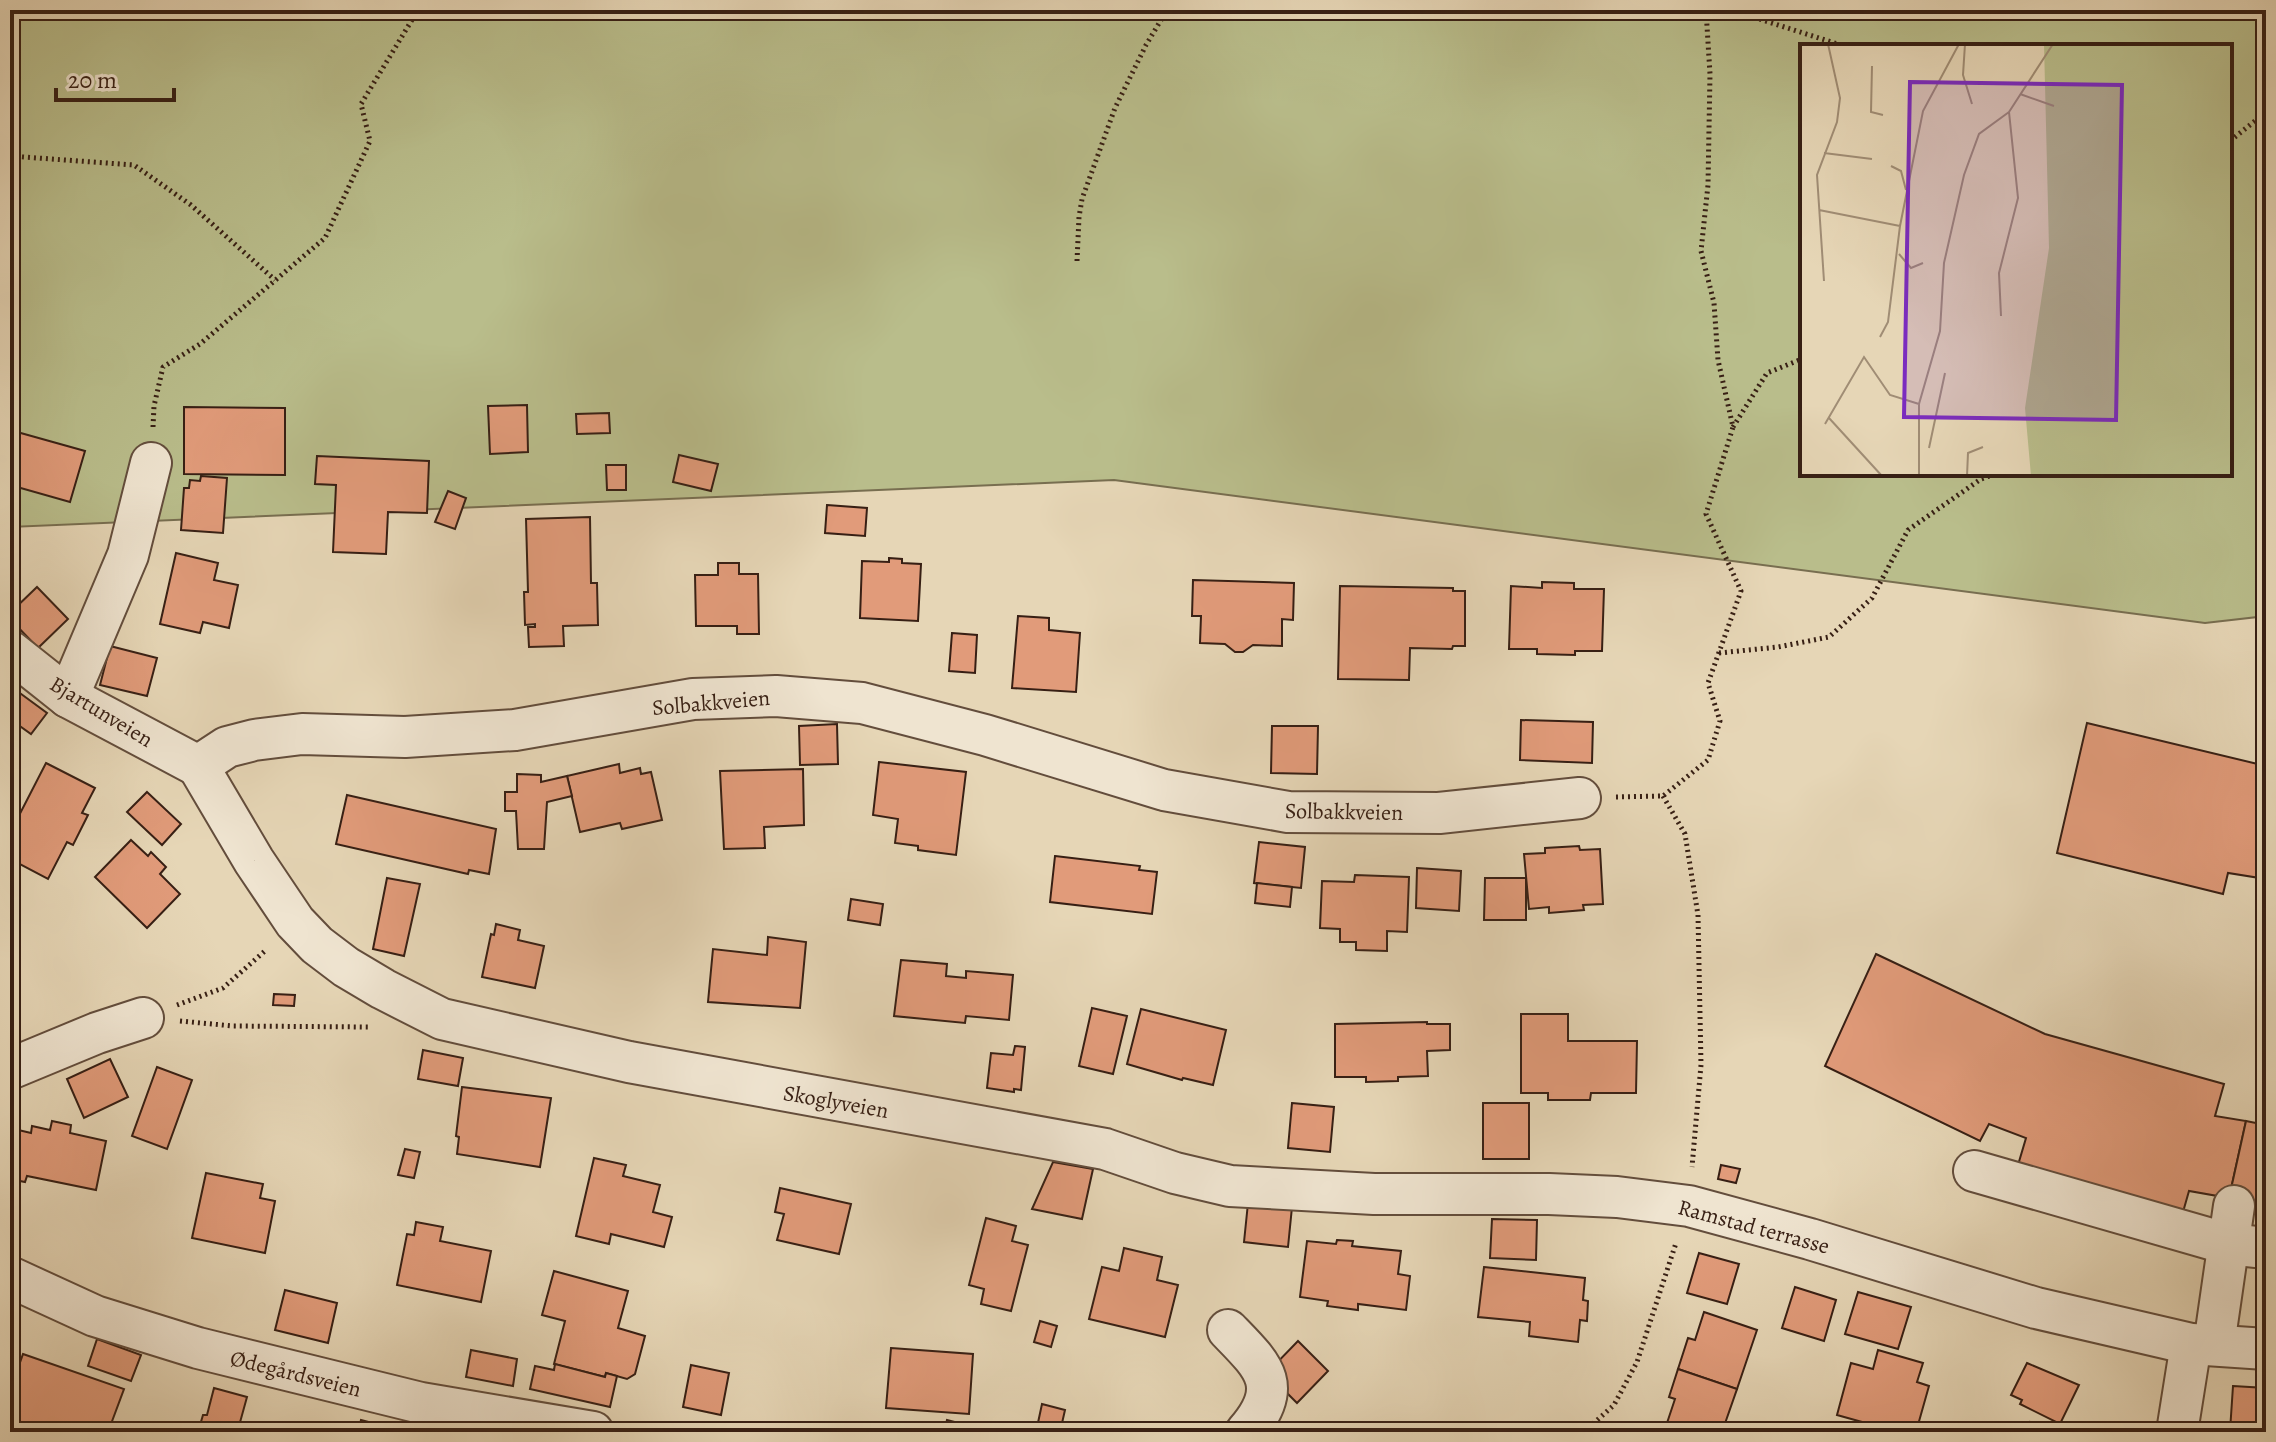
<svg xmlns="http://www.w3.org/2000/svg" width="2276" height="1442" font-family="Alegreya,serif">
<rect width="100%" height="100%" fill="#e6d6b6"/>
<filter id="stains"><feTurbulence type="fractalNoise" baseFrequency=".0025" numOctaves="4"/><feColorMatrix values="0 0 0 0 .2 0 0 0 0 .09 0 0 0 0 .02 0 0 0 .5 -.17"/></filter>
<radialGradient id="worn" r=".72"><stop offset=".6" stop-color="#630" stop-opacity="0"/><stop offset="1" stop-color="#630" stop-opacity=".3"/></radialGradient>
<path fill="#b9bd8b" stroke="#786e50" stroke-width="2" fill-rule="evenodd" d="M 10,10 L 2266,10 L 2266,616 L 2205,623 L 1114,480 L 10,527 ZM 1802,46 L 2230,46 L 2230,474 L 1802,474 Z"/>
<g fill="#e19b7a" stroke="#371f14" stroke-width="2">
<path d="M 527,405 L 528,452 L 490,454 L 488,406 Z"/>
<path d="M 184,407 L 285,408 L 285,475 L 184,474 Z"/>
<path d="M 609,413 L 610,433 L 577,434 L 576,414 Z"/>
<path d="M 10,430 L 85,451 L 70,502 L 10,485 Z"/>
<path d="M 679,455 L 718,464 L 711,491 L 673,482 Z"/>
<path d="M 317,456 L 429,461 L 427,513 L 388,512 L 386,554 L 333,552 L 336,485 L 315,484 Z"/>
<path d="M 606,465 L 626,465 L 626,490 L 607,490 Z"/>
<path d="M 201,476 L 227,478 L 223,533 L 181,530 L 184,488 L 189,488 L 190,480 L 200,481 Z"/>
<path d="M 448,491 L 466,498 L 455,529 L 435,522 Z"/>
<path d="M 827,505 L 867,508 L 865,536 L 825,533 Z"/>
<path d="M 590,517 L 591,583 L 597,583 L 598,625 L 563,626 L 564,646 L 529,647 L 528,627 L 535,627 L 535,624 L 525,625 L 524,592 L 528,592 L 526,519 Z"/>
<path d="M 176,553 L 218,563 L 214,580 L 238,585 L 229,628 L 203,622 L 200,633 L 160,624 Z"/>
<path d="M 889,558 L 902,559 L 902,563 L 921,564 L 918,621 L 860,618 L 862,561 L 889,562 Z"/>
<path d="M 718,563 L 739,563 L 739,574 L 758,574 L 759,634 L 737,634 L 737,626 L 696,626 L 695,575 L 718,575 Z"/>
<path d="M 1193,580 L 1294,583 L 1293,620 L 1282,619 L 1282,646 L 1253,645 L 1243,652 L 1235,652 L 1225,644 L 1200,643 L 1201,616 L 1192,616 Z"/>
<path d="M 1542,582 L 1574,583 L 1574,589 L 1604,589 L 1602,651 L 1575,651 L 1575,655 L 1537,654 L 1537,649 L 1509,649 L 1511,586 L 1542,588 Z"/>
<path d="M 1340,586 L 1453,588 L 1453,591 L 1465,591 L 1465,646 L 1453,646 L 1452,649 L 1410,648 L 1409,680 L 1338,679 Z"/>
<path d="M 37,587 L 68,619 L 38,648 L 10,619 L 10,613 Z"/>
<path d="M 1018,616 L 1049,618 L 1049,630 L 1080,633 L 1076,692 L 1012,688 Z"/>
<path d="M 952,633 L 977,635 L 975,673 L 949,671 Z"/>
<path d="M 110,646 L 157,658 L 147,696 L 100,685 Z"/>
<path d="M 13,688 L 47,713 L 31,734 L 10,719 L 10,693 Z"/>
<path d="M 1521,720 L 1593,722 L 1592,763 L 1520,760 Z"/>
<path d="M 2087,723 L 2266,766 L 2266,879 L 2228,873 L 2223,894 L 2057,853 Z"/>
<path d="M 837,724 L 838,764 L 800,765 L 799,726 Z"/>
<path d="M 1272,726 L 1318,726 L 1317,774 L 1271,773 Z"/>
<path d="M 879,762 L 966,772 L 956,855 L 918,850 L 918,846 L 895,843 L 898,819 L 873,815 Z"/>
<path d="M 46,763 L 95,788 L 82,813 L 88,815 L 73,845 L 67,842 L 48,879 L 10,859 L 10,833 Z"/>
<path d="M 619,764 L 620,773 L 640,768 L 641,774 L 651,772 L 662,820 L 622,829 L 620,823 L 580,832 L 567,776 Z"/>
<path d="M 803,769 L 804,825 L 764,827 L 765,848 L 724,849 L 720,771 Z"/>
<path d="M 517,774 L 541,775 L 541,782 L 567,776 L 572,796 L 547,802 L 544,849 L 518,849 L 516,811 L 505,811 L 505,792 L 517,792 Z"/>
<path d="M 147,792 L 181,824 L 162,845 L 127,812 Z"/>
<path d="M 347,795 L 496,829 L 489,874 L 469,870 L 468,874 L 336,844 Z"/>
<path d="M 131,840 L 148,856 L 151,852 L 166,867 L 160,874 L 180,894 L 147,928 L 95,877 Z"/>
<path d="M 1259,842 L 1305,847 L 1301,888 L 1254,883 Z"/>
<path d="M 1579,846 L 1580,850 L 1600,849 L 1603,904 L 1583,905 L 1584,910 L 1549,913 L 1549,907 L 1529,909 L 1524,854 L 1545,853 L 1545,848 Z"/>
<path d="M 1055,856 L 1140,866 L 1139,870 L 1157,872 L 1152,914 L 1050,902 Z"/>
<path d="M 1417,868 L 1461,871 L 1459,911 L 1416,908 Z"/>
<path d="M 1355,875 L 1409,877 L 1407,932 L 1387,931 L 1387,951 L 1356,950 L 1356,942 L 1340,942 L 1340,929 L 1320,928 L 1322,881 L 1354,882 Z"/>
<path d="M 387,878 L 420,884 L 404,956 L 373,949 Z"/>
<path d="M 1485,878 L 1526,878 L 1526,920 L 1484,920 Z"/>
<path d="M 1257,883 L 1292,887 L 1290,907 L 1255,903 Z"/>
<path d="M 851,899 L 883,904 L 880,925 L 848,920 Z"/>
<path d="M 496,924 L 520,930 L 518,940 L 544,946 L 535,988 L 482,977 L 491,934 L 494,935 Z"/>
<path d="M 768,937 L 806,942 L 800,1008 L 708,1002 L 713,949 L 767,955 Z"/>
<path d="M 1876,954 L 2045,1034 L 2224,1084 L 2215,1116 L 2246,1121 L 2229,1198 L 2189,1191 L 2183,1212 L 2018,1165 L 2026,1138 L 1989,1124 L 1980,1141 L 1825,1066 Z"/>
<path d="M 901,960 L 947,964 L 946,976 L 966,978 L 966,971 L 1013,975 L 1009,1020 L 966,1016 L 965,1023 L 894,1016 Z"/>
<path d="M 274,994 L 295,995 L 294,1006 L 273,1005 Z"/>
<path d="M 1092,1008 L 1127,1016 L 1113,1074 L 1079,1066 Z"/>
<path d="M 1141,1009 L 1226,1030 L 1213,1085 L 1183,1078 L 1182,1080 L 1127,1064 Z"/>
<path d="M 1521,1014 L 1568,1014 L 1568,1041 L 1637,1041 L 1636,1093 L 1591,1093 L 1590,1100 L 1548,1100 L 1548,1093 L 1521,1093 Z"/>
<path d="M 1427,1022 L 1427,1024 L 1450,1024 L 1450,1050 L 1427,1051 L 1428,1076 L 1398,1077 L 1398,1081 L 1366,1082 L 1366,1077 L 1335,1077 L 1335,1024 Z"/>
<path d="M 1015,1046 L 1025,1047 L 1021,1090 L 1014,1089 L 1014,1092 L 987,1088 L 991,1053 L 1013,1055 Z"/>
<path d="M 423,1050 L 463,1058 L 458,1086 L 418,1079 Z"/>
<path d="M 110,1059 L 128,1097 L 84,1118 L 67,1079 Z"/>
<path d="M 157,1067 L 192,1080 L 167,1149 L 132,1136 Z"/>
<path d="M 462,1087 L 551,1098 L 540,1167 L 457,1154 L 459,1137 L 456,1136 Z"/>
<path d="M 1292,1103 L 1334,1107 L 1330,1152 L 1288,1148 Z"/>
<rect x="1483" y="1103" width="46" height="56"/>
<path d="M 52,1121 L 71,1125 L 70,1133 L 106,1141 L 96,1190 L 27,1176 L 25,1182 L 10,1179 L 10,1128 L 31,1133 L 32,1126 L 50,1130 Z"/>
<path d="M 2246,1121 L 2266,1125 L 2266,1205 L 2229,1198 Z"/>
<path d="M 405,1149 L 420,1152 L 414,1178 L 398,1175 Z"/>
<path d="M 594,1158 L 626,1165 L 623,1176 L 660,1185 L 653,1212 L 672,1217 L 664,1247 L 611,1234 L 609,1244 L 576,1236 Z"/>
<path d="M 1053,1162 L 1093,1169 L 1082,1219 L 1032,1209 Z"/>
<path d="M 1721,1165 L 1740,1169 L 1736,1183 L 1718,1179 Z"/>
<path d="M 206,1173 L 263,1184 L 260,1198 L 275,1201 L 265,1253 L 192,1238 Z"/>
<path d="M 780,1188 L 851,1204 L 839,1254 L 777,1240 L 784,1214 L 775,1212 Z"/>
<path d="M 1248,1203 L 1292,1207 L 1288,1247 L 1244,1242 Z"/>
<path d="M 986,1218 L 1016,1226 L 1012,1241 L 1028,1245 L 1011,1311 L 981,1304 L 984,1289 L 969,1285 Z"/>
<path d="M 1492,1219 L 1537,1220 L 1536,1260 L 1490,1258 Z"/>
<path d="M 416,1222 L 443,1227 L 440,1241 L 491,1251 L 481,1302 L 397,1285 L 407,1234 L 414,1235 Z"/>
<path d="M 1337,1240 L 1353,1241 L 1352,1246 L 1401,1251 L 1398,1274 L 1410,1276 L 1406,1310 L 1358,1304 L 1358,1310 L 1327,1306 L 1328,1301 L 1300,1297 L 1307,1241 L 1336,1244 Z"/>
<path d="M 1124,1248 L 1162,1257 L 1157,1280 L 1178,1285 L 1165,1337 L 1089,1319 L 1102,1267 L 1119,1271 Z"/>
<path d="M 1699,1253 L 1739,1264 L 1727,1304 L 1687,1293 Z"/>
<path d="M 1484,1267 L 1585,1278 L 1583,1300 L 1588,1301 L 1587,1321 L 1580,1320 L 1578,1342 L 1529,1336 L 1530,1322 L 1478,1317 Z"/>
<path d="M 554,1271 L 628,1291 L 618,1328 L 645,1336 L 635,1374 L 627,1379 L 606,1373 L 605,1377 L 554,1364 L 565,1321 L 542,1315 Z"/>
<path d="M 1795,1287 L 1836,1300 L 1824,1341 L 1782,1328 Z"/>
<path d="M 285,1290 L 337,1303 L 328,1343 L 275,1330 Z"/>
<path d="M 1858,1292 L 1911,1307 L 1898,1349 L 1845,1334 Z"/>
<path d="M 1704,1312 L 1757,1330 L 1737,1389 L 1678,1369 L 1688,1338 L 1695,1340 Z"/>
<path d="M 1040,1321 L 1057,1326 L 1051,1347 L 1034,1342 Z"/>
<path d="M 97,1339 L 141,1355 L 131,1381 L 88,1366 Z"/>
<path d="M 1298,1341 L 1328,1371 L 1297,1403 L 1267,1373 Z"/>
<path d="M 891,1348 L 973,1354 L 969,1414 L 886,1408 Z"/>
<path d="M 471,1350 L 517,1359 L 513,1386 L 466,1377 Z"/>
<path d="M 1878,1350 L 1923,1363 L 1917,1382 L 1929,1386 L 1916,1432 L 1898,1432 L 1837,1415 L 1851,1363 L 1873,1369 Z"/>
<path d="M 23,1354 L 124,1389 L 108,1432 L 72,1432 L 63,1429 L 62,1432 L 10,1432 L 10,1391 Z"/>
<path d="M 2027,1363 L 2079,1385 L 2060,1424 L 2020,1404 L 2022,1400 L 2011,1395 Z"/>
<path d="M 555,1364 L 605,1377 L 606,1373 L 617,1376 L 610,1407 L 530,1389 L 535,1366 L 554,1370 Z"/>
<path d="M 691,1365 L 729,1373 L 721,1415 L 683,1407 Z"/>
<path d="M 1678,1369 L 1737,1389 L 1722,1432 L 1674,1432 L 1665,1429 L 1675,1399 L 1669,1397 Z"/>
<path d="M 2233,1386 L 2266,1388 L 2266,1432 L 2230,1431 Z"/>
<path d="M 214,1388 L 247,1397 L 239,1426 L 259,1432 L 198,1432 L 203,1415 L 207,1415 Z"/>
<path d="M 1042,1404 L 1065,1410 L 1060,1432 L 1036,1432 Z"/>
<path d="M 361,1420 L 399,1430 L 399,1432 L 358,1432 Z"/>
<path d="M 947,1420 L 989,1431 L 989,1432 L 944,1432 Z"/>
<path d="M 2030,1422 L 2051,1432 L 2026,1432 Z"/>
</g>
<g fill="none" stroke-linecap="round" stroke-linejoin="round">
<defs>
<g id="minor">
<path d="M 10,651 L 68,697 L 198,766"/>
<path d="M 68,697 L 128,555 L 151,463"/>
<path d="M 198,766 L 254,861 L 295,922 L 317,945 L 346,967 L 383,989 L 442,1019 L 629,1062 L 1105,1149 L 1175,1173 L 1230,1186 L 1374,1194 L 1549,1194 L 1617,1197 L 1689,1206 L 1810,1239 L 2036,1308 L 2191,1344 L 2266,1349"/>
<path d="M 198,766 L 227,747 L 254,740 L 302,734 L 405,737 L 515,730 L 693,699 L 776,696 L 862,703 L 985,735 L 1164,790 L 1288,812 L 1439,813 L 1580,798"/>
<path d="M 10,1069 L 97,1033 L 143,1018"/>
<path d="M 1974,1171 L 2228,1244 L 2266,1248"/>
<path d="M 10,1277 L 95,1316 L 198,1348 L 421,1403 L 593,1432"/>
<path d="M 1228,1330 C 1263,1366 1286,1386 1246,1432"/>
<path d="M 2214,1345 L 2234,1206"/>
<path d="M 2177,1432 L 2191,1344"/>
</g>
</defs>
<use href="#minor" stroke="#634d3c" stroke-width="44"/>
<g stroke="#371f14" stroke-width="5" stroke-dasharray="2 4" stroke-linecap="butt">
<path d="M 1731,10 L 1844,46"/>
<path d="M 2230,141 L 2266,112"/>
<path d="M 10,156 L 134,165 L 191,205 L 275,280"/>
<path d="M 1077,261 L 1079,217 L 1082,199 L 1115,108 L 1146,45 L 1167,10"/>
<path d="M 153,427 L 154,406 L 163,367 L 200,344 L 325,238 L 370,141 L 361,104 L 418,10"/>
<path d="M 1733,427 L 1767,373 L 1802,359"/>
<path d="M 1719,653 L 1778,647 L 1829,637 L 1872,598 L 1908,530 L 1981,479 L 1995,474"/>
<path d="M 1663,796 L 1685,834 L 1698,915 L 1701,1065 L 1692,1167"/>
<path d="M 1616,797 L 1663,796 L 1708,760 L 1720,721 L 1708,683 L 1741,591 L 1706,514 L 1733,427 L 1718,360 L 1714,303 L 1701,251 L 1708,185 L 1710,74 L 1706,10"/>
<path d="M 177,1005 L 223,988 L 266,950"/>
<path d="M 180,1021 L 233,1026 L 369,1027"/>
<path d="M 1584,1432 L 1614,1405 L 1637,1362 L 1676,1243"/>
</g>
<use href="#minor" stroke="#efe4d0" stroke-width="40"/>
</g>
<g text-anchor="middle" stroke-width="7" stroke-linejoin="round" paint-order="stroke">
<g font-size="22" fill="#371f14" stroke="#efe4d0">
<text transform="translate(711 702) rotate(-5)" y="8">Solbakkveien</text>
<text transform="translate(102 711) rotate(31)" y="8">Bjartunveien</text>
<text transform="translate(1344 811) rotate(1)" y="8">Solbakkveien</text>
<text transform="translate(836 1101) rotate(10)" y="8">Skoglyveien</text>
<text transform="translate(1754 1226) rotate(15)" y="8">Ramstad terrasse</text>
<text transform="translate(296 1373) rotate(14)" y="8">Ødegårdsveien</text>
</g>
</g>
<g transform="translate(1800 44)">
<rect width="432" height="432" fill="#e6d6b6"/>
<path d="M 244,0 L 432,0 L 432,432 L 231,432 L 225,364 L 249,204 Z" fill="#b9bd8b"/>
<path fill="none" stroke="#a08d75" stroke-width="2" d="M 165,0 L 163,31 L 172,60M 72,22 L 71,68 L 83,71M 220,50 L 254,62M 209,68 L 253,0M 24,109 L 72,115M 91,122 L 101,127 L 106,146M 19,166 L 100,182M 99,210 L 111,224 L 123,219M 24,237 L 17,131 L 37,78 L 40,54 L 28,0M 201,272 L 199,229 L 218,154 L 209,68M 80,293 L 88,278 L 100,182 L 123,67 L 159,0M 29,374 L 82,432M 25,380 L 64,313 L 90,351 L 119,360M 129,404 L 145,329M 119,432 L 119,360 L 140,287 L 144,219 L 164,131 L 179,90 L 209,68M 167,432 L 168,409 L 183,403"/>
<path fill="#7b2cbf" fill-opacity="0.15" stroke="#7b2cbf" stroke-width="4" d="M 110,38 L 322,41 L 316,376 L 104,373 Z"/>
<rect width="432" height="432" fill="none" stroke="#371f14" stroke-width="4"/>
</g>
<rect width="2276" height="1442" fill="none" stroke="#e6d6b6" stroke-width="40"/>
<rect x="12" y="12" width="2252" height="1418" fill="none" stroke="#371f14" stroke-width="4"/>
<rect x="20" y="20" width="2236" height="1402" fill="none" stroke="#371f14" stroke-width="2"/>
<path d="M56 88v12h118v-12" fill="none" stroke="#371f14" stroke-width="4"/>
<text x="68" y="88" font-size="24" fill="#371f14" stroke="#efe4d0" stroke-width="6" paint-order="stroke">20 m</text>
<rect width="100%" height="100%" filter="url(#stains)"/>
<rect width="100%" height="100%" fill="url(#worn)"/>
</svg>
